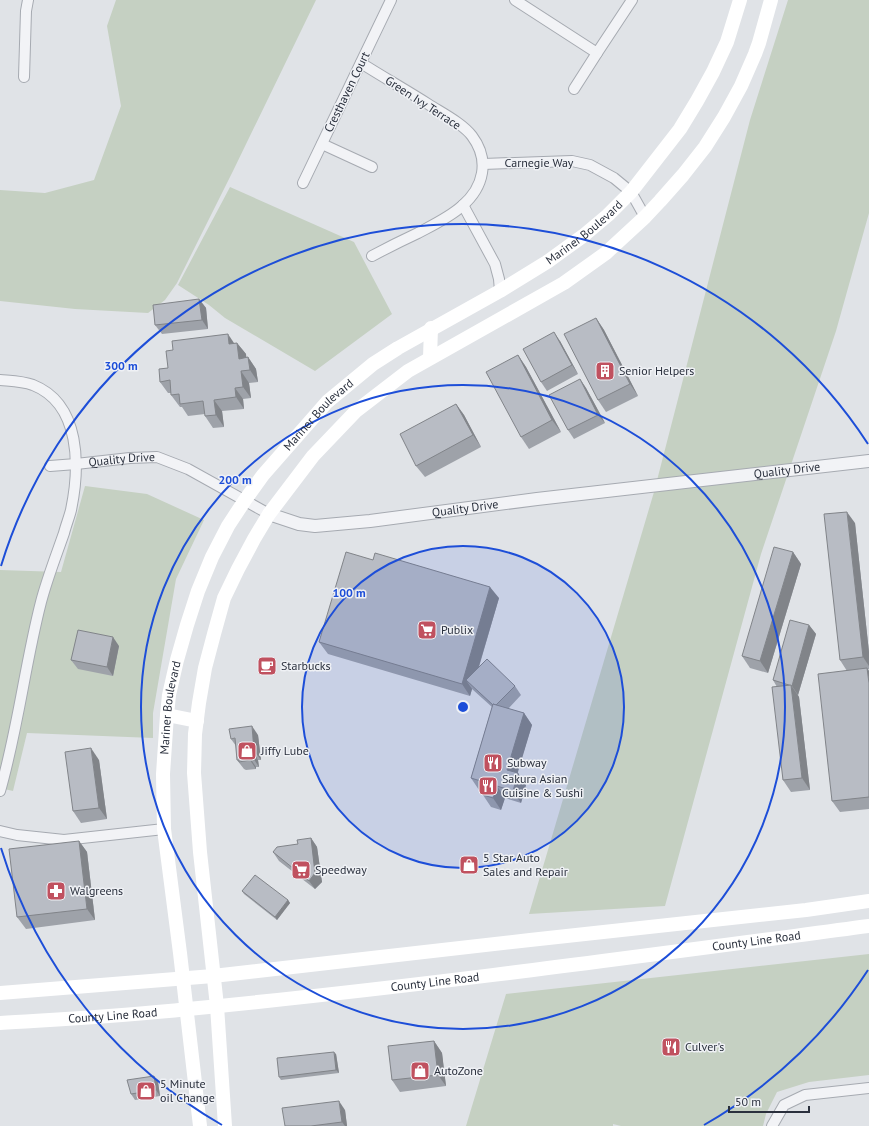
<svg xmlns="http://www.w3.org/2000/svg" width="869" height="1126" font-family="'PT Sans',sans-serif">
<rect width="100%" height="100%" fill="#e0e3e7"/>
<g fill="#c5d0c2">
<path d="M 116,0 L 316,0 L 233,171 L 177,283 L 165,300 L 148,313 L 75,309 L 0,301 L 0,190 L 45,193 L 94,180 L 121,106 L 107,26 Z"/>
<path d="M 788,0 L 869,0 L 869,213 L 836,331 L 761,554 L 665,906 L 529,914 L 654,492 L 750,120 Z"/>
<path d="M 230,187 L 354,242 L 392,314 L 315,371 L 225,318 L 209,305 L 178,285 Z"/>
<path d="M 85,486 L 147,494 L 204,520 L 176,579 L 153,713 L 153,738 L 27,733 L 13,791 L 0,788 L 0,570 L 61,572 Z"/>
<path d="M 869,954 L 869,1075 L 809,1082 L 777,1092 L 766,1114 L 763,1126 L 621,1126 L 613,1124 L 613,1126 L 466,1126 L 506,994 Z"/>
</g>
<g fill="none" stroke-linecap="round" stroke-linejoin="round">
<defs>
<g id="minor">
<path d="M 515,0 L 597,53 L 632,0"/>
<path d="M 361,63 C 383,77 406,90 428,104 C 442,113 462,123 472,136 C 490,160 484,187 462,206 C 450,217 433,225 418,233 C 403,240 387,248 372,256"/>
<path d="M 24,77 L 26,11 L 28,0"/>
<path d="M 574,89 L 597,53"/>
<path d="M 322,144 L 372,167"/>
<path d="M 483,164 L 572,161 L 590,165 L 614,178 L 631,192 L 645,217"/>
<path d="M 303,183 L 391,0"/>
<path d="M 463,205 L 495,264 L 499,279 L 500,291"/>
<path d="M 0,380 C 11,381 22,381 33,385 C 81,404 80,467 71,510 C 69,518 66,525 64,533 C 56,556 47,579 41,602 C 25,664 18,729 0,791"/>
<path id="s1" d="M 50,466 L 76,464 L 130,458 L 157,457 L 188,469 L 269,514"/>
<path d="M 0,831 L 17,835 L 64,840 L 164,829"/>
<path d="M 772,1126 L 784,1105 L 805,1095 L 869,1088"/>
</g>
<g id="tertiary">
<path id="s2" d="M 269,514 L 299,524 L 315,526 L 370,521 L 537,499 L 869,461"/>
</g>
</defs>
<use href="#minor" stroke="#a6aab1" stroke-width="12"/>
<use href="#tertiary" stroke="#a6aab1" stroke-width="14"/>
<use href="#minor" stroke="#f2f3f6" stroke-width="10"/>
<use href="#tertiary" stroke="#f2f3f6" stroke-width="12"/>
<g stroke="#fff" stroke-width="14">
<path d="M 430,358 L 431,328"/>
<path d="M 167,715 L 197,721"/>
<path d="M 0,993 L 213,976 L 530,940 L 806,910 L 869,901"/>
<path id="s3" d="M 0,1023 C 63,1019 126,1016 188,1009 C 416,987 642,956 869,926"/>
<path id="s4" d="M 200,1126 L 180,953 L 164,829 L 163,774 L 167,715 L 169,695 L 177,660 L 187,625 L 198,591 L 212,557 L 228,526 L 245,500 L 263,475 L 327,402 L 373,364 L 398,348 L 500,291 L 547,262 L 583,236 L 608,215 L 631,192 L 680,129 L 697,101 L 713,72 L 727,42 L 740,0"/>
<path d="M 225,1126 L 217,1006 L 200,852 L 194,773 L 195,734 L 199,703 L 205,668 L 214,634 L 224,598 L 238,569 L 254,539 L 269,514 L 313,456 L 356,411 L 408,371 L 564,283 L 606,253 L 645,217 L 660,201 L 683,175 L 705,147 L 724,117 L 741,86 L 755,54 L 759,43 L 771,0"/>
</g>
</g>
<g fill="#9ea2a9">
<path d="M 199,299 L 206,308 L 208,329 L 162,334 L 155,325 Z"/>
<path d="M 596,318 L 604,330 L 638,396 L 606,412 L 598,400 Z"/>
<path d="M 560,341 L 578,374 L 547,391 L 541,382 Z"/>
<path d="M 234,343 L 237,343 L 246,354 L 246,358 L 248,357 L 256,369 L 258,382 L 249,383 L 251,398 L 243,399 L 244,409 L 222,411 L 224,427 L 213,428 L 205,416 L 205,414 L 188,416 L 182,407 L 180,407 L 171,395 L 171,393 L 168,393 L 160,382 L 168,368 Z"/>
<path d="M 518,355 L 526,367 L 561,432 L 529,449 L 521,437 Z"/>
<path d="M 580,379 L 586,388 L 605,423 L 574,439 L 568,430 Z"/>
<path d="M 456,404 L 464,415 L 481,447 L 425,477 L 416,466 Z"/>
<path d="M 855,523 L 869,652 L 869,669 L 868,669 L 869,671 L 869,809 L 840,812 L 832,801 L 847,671 L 840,660 Z"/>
<path d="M 793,552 L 801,564 L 768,673 L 750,668 L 742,656 Z"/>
<path d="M 373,560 L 499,598 L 479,667 L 515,686 L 521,695 L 508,709 L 524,713 L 532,725 L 517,773 L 526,785 L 521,803 L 505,798 L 501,810 L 491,807 L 483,795 L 484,791 L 479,790 L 471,778 L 492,707 L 472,689 L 470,696 L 328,654 L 319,642 Z"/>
<path d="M 809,625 L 816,634 L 798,695 L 799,697 L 810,790 L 791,792 L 783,780 L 777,687 L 773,680 Z"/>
<path d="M 119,646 L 113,676 L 78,669 L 71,660 Z"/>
<path d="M 258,735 L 261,760 L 258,760 L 259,767 L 256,767 L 256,769 L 246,770 L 244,769 L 237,760 L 236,746 L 231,739 Z"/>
<path d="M 99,760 L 107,819 L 81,823 L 73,811 Z"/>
<path d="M 311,838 L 317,847 L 322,882 L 315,889 L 279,861 L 273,852 L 298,844 Z"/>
<path d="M 79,841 L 87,852 L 95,920 L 26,929 L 17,917 Z"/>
<path d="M 242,891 L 288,900 L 290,903 L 277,920 L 244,894 Z"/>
<path d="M 434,1041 L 442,1053 L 446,1086 L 400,1092 L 392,1080 Z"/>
<path d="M 336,1054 L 339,1073 L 281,1080 L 279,1077 Z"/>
<path d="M 158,1082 L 160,1096 L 135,1100 L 131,1094 Z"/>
<path d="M 345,1110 L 347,1126 L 285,1126 Z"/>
</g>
<g fill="#818489">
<path d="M 199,299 L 206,308 L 208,329 L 202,320 Z"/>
<path d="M 596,318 L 604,330 L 638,396 L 630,384 Z"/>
<path d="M 554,332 L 560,341 L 578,374 L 572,365 Z"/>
<path d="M 228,334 L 236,346 L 229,344 Z"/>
<path d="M 237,343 L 246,354 L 248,370 L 239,359 Z"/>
<path d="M 518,355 L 526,367 L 561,432 L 552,420 Z"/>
<path d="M 248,357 L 256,369 L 258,382 L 250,370 Z"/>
<path d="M 241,371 L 249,383 L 251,398 L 243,387 Z"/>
<path d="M 580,379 L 586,388 L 605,423 L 598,415 Z"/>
<path d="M 235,388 L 243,399 L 244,409 L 236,397 Z"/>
<path d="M 214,400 L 222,411 L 224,427 L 216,415 Z"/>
<path d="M 456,404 L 464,415 L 481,447 L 473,435 Z"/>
<path d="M 847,512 L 855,523 L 869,652 L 869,666 L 863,657 Z"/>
<path d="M 793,552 L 801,564 L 768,673 L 760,661 Z"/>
<path d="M 490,587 L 499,598 L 473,686 L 466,680 L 472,689 L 470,696 L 462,684 Z"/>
<path d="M 809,625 L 816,634 L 798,695 L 792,686 Z"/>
<path d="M 113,637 L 119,646 L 113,676 L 107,667 Z"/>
<path d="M 867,668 L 869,671 L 869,683 Z"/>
<path d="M 791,685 L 799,697 L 810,790 L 802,778 Z"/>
<path d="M 524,713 L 532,725 L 515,782 L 507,770 Z"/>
<path d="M 252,726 L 258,735 L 261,760 L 254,751 Z"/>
<path d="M 91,748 L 99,760 L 107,819 L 99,808 Z"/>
<path d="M 252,751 L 258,760 L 259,767 L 253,758 Z"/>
<path d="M 250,758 L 256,767 L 256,769 L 250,760 Z"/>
<path d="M 518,773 L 526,785 L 521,803 L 513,791 Z"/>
<path d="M 497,786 L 505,798 L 501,810 L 493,798 Z"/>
<path d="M 311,838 L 317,847 L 322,882 L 315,889 L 309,881 Z"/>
<path d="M 79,841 L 87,852 L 95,920 L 87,909 Z"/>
<path d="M 288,900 L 290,903 L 277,920 L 275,917 Z"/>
<path d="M 434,1041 L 442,1053 L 446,1086 L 438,1075 Z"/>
<path d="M 334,1052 L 336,1054 L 339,1073 L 336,1070 Z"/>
<path d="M 154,1076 L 158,1082 L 160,1096 L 156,1090 Z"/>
<path d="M 339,1101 L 345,1110 L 347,1126 L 345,1126 L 342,1122 Z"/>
</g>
<g fill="#b8bcc4" stroke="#818489">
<path d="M 199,299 L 202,320 L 155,325 L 153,305 Z"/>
<path d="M 596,318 L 630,384 L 598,400 L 564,334 Z"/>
<path d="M 554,332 L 572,365 L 541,382 L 523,349 Z"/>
<path d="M 228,334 L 229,344 L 237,343 L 239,359 L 248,357 L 250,370 L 241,371 L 243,387 L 235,388 L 236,397 L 214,400 L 216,415 L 205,416 L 203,401 L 180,404 L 179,394 L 171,395 L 170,380 L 160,382 L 159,369 L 168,368 L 166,351 L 173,350 L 172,341 Z"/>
<path d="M 518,355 L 552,420 L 521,437 L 486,372 Z"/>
<path d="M 580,379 L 598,415 L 568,430 L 549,395 Z"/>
<path d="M 456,404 L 473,435 L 416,466 L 400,434 Z"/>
<path d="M 847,512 L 863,657 L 840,660 L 824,514 Z"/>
<path d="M 774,547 L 793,552 L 760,661 L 742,656 Z"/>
<path d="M 346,552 L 373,560 L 375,553 L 490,587 L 462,684 L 319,642 Z"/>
<path d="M 790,620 L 809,625 L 792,686 L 773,680 Z"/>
<path d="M 78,630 L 113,637 L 107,667 L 71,660 Z"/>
<path d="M 487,659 L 515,686 L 496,705 L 493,704 L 493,705 L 466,680 Z"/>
<path d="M 867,668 L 869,683 L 869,797 L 832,801 L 818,674 Z"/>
<path d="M 791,685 L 802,778 L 783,780 L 772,687 Z"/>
<path d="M 493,704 L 524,713 L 507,770 L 518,773 L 513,791 L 497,786 L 493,798 L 483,795 L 487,783 L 471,778 Z"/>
<path d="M 252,726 L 254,751 L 252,751 L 253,758 L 250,758 L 250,760 L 239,762 L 239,760 L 237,760 L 235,738 L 231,739 L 229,729 Z"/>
<path d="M 91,748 L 99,808 L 73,811 L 65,752 Z"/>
<path d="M 311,838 L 315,873 L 309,881 L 273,852 L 277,847 L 298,844 L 297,840 Z"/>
<path d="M 79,841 L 87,909 L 17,917 L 9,849 Z"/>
<path d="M 255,875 L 288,900 L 275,917 L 242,891 Z"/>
<path d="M 434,1041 L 438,1075 L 392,1080 L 388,1046 Z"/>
<path d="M 334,1052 L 336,1070 L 279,1077 L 277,1058 Z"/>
<path d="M 154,1076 L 156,1090 L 131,1094 L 127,1080 Z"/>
<path d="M 339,1101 L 342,1122 L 311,1126 L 285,1126 L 282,1108 Z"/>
</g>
<circle cx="463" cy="707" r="161" fill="#1d4ed8" fill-opacity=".12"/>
<g fill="none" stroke="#1d4ed8" stroke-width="2">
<circle cx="463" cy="707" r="161"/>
<circle cx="463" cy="707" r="322"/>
<path d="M868 970A483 483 0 0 1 704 1125M222 1125A483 483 0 0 1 1 848M1 566A483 483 0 0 1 868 444"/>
</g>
<defs>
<symbol id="building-square" viewBox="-11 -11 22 22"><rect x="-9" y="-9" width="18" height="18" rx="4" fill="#c0515f" stroke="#eff1f5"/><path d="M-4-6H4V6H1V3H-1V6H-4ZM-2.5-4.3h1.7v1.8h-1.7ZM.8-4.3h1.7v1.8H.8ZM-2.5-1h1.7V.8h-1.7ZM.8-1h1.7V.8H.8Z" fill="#fff"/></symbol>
<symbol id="supermarket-square" viewBox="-11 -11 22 22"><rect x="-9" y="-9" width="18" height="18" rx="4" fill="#c0515f" stroke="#eff1f5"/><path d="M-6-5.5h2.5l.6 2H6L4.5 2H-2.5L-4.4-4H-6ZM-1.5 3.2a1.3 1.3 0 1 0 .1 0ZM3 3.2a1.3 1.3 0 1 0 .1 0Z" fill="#fff"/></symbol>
<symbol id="cafe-square" viewBox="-11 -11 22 22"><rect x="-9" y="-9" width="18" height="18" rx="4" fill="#c0515f" stroke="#eff1f5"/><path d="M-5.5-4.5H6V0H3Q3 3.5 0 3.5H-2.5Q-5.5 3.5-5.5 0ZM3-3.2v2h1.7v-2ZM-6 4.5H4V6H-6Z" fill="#fff"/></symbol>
<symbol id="shop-square" viewBox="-11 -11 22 22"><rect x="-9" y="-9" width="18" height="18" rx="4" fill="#c0515f" stroke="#eff1f5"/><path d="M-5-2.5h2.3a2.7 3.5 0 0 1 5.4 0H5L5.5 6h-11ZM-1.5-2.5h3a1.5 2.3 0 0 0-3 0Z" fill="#fff"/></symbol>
<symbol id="restaurant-square" viewBox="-11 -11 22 22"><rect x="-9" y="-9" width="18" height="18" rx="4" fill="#c0515f" stroke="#eff1f5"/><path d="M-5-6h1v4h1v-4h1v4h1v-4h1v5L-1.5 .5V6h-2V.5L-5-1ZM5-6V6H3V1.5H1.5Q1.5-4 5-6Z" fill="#fff"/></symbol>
<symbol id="pharmacy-square" viewBox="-11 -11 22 22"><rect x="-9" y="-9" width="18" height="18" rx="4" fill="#c0515f" stroke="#eff1f5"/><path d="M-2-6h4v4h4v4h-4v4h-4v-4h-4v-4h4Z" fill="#fff"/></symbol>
</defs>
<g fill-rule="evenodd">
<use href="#building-square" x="594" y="360" width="22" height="22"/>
<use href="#supermarket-square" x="416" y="619" width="22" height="22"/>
<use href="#cafe-square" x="256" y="655" width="22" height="22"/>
<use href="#shop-square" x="236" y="740" width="22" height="22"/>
<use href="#restaurant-square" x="482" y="752" width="22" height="22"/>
<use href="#restaurant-square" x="477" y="775" width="22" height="22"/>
<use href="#shop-square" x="458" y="854" width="22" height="22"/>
<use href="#supermarket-square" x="290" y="859" width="22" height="22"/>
<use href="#pharmacy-square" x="45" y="880" width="22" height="22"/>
<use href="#restaurant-square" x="660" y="1036" width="22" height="22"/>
<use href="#shop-square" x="409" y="1060" width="22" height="22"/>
<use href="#shop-square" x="135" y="1080" width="22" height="22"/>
</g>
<g text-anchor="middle" stroke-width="3" stroke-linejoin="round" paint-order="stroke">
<g font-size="12" fill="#2a303d" stroke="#eff1f5">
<text transform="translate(347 92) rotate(-64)" y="4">Cresthaven Court</text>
<text transform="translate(423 103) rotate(33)" y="4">Green Ivy Terrace</text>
<text x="539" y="167">Carnegie Way</text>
<text dy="4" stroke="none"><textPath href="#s4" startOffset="1081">Mariner Boulevard</textPath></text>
<text dy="4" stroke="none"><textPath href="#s4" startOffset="757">Mariner Boulevard</textPath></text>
<text dy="4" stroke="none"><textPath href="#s1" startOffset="72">Quality Drive</textPath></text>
<text dy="4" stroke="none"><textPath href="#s2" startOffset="523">Quality Drive</textPath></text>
<text dy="4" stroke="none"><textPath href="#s2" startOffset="199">Quality Drive</textPath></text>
<text dy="4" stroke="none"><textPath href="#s4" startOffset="421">Mariner Boulevard</textPath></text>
<text dy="4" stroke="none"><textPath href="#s3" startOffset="761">County Line Road</textPath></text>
<text dy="4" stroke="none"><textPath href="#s3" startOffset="437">County Line Road</textPath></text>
<text dy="4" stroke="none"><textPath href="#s3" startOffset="113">County Line Road</textPath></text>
</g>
<g font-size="12" fill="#2a303d" stroke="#eff1f5" text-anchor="start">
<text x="619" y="375">Senior Helpers</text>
<text x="441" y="634">Publix</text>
<text x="281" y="670">Starbucks</text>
<text x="261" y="755">Jiffy Lube</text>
<text x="507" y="767">Subway</text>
<text x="502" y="783">Sakura Asian<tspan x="502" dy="14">Cuisine &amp; Sushi</tspan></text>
<text x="483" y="862">5 Star Auto<tspan x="483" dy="14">Sales and Repair</tspan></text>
<text x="315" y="874">Speedway</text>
<text x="70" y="895">Walgreens</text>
<text x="685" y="1051">Culver's</text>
<text x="434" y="1075">AutoZone</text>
<text x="160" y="1088">5 Minute<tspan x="160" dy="14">oil Change</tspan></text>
</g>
</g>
<circle cx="463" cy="707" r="6" fill="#1d4ed8" stroke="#eff1f5" stroke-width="2"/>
<g font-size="12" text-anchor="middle" font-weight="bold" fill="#1d4ed8" stroke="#eff1f5" stroke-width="3" stroke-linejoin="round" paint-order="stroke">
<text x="121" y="370">300 m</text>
<text x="235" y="484">200 m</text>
<text x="349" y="597">100 m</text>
</g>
<path d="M729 1106v6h80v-6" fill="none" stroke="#2a303d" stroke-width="2"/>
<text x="735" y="1106" font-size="12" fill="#2a303d" stroke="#eff1f5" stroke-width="3" paint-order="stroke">50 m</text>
</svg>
